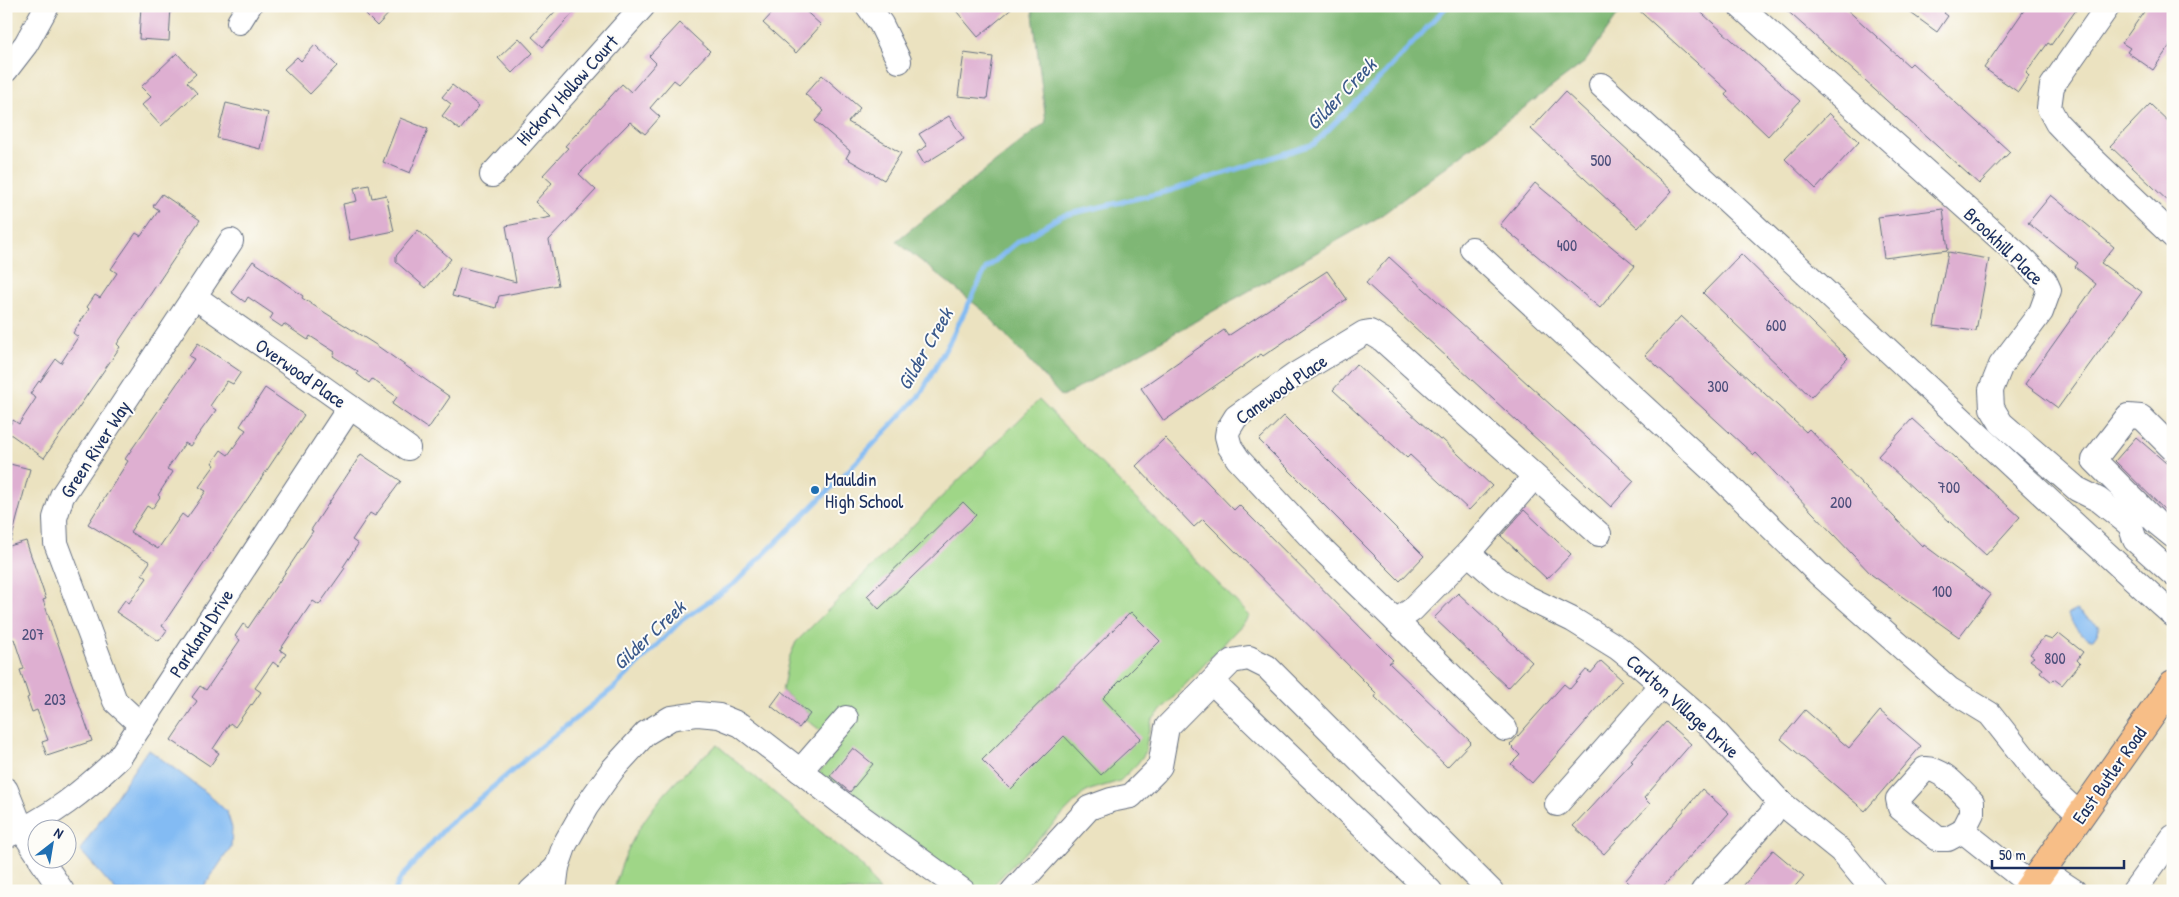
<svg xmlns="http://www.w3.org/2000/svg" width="2179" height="897" font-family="'Patrick Hand',sans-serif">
<rect width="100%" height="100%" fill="#fdfcf7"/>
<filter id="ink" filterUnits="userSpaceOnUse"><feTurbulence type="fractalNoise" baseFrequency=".02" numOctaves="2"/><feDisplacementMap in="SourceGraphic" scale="10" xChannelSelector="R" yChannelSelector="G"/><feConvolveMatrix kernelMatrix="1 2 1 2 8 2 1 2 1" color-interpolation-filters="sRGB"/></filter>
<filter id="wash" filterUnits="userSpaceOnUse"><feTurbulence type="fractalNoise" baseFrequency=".0096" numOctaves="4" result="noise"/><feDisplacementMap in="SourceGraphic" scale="20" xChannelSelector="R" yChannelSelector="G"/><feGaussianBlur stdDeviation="1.12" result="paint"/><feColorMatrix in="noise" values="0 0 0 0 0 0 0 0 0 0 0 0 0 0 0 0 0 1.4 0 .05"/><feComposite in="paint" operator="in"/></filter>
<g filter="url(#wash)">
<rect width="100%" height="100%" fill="#ebe2c0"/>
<g fill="#9fd687" stroke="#5d8272">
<path d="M 1039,400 L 1250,616 L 1152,720 L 1148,734 L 1145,753 L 1137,764 L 1120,781 L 1090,790 L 1083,794 L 991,887 L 984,891 L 978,891 L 819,773 L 840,746 L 806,719 L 810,714 L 782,691 L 789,658 L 796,642 Z"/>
<path d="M 717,745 L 862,866 L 879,891 L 614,891 C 628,828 669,783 717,745 Z"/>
</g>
<path fill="#7fb774" stroke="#4d7369" d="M 1032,6 L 1624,6 L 1585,62 L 1379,217 L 1062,397 L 985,312 L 896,241 L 1046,122 Z"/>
<g fill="#83bbf3" stroke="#4f75a8">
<path d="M 2076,610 L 2099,626 L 2098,632 L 2093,639 C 2084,640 2069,622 2068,614 Z"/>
<path d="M 148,749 L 207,793 L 227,812 L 232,828 L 231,847 L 201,891 L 116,891 L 80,850 Z"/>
</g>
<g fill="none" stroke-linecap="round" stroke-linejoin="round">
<path stroke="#83bbf3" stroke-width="5" d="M 395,891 L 400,879 L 446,827 L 540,747 L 616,686 L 682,620 L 735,583 L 846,473 L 920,395 L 950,341 L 986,269 L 1015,244 L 1061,216 L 1169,191 L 1314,144 L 1385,73 L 1447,6"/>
</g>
<g id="blocks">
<g fill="#deafd1">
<path d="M 141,6 L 171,6 L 169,41 L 139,39 Z"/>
<path d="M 375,6 L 396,6 L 377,26 L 366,15 Z"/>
<path d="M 560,6 L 579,6 L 543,47 L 532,37 Z"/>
<path d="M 779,6 L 800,6 L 821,25 L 796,53 L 763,23 Z"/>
<path d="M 952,6 L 1015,6 L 978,37 Z"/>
<path d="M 1634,6 L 1694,6 L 1800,101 L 1768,136 L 1725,95 L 1728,91 Z"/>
<path d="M 1782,6 L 1843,6 L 1909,66 L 1912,63 L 2010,152 L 1979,184 Z"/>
<path d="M 1901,6 L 1950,6 L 1944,13 L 1948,16 L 1937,32 Z"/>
<path d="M 2027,6 L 2079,6 L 2051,45 L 2048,43 L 2026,73 L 2029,76 L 2018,92 L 1984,68 Z"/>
<path d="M 2148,6 L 2173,6 L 2173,41 L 2153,70 L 2127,52 L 2130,48 L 2122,43 Z"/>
<path d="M 680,23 L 710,51 L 679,84 L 674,80 L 650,108 L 660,117 L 645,134 L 630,122 L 579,174 L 596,190 L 549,240 L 558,285 L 499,296 L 496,308 L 452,296 L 460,267 L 516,282 L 506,226 L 551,217 L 535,202 L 552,183 L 543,175 L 568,148 L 565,146 L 622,84 L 631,92 L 656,63 L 649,56 Z"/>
<path d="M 519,38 L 533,53 L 512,73 L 498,58 Z"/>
<path d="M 315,45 L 337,66 L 310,94 L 284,69 L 297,57 L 301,61 Z"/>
<path d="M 177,53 L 196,74 L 187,82 L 197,93 L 161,126 L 142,105 L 151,97 L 141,87 Z"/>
<path d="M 964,53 L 993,57 L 987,99 L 958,96 Z"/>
<path d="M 822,75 L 860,108 L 848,122 L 901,153 L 884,180 L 846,158 L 850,151 L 815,121 L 824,111 L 805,94 Z"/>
<path d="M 452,85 L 479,106 L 460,130 L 442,116 L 451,104 L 442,97 Z"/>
<path d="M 1565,92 L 1672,191 L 1638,228 L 1531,129 Z"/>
<path d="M 226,103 L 268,113 L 260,149 L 217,138 Z"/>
<path d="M 2150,104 L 2173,126 L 2173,206 L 2110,146 Z"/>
<path d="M 1829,113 L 1859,142 L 1816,189 L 1785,159 Z"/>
<path d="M 949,116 L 964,139 L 924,164 L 917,152 L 927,146 L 919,134 Z"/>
<path d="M 400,118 L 428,129 L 410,173 L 383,162 Z"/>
<path d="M 1535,183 L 1635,266 L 1600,308 L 1500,225 Z"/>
<path d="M 369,185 L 372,198 L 386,195 L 394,231 L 350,240 L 343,204 L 357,201 L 354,188 Z"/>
<path d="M 162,194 L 200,220 L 117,344 L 120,347 L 44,458 L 6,431 L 13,420 L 19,424 L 36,398 L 30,394 L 39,381 L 40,382 L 56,359 L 61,363 L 78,337 L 73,333 L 89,309 L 87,307 L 95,295 L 100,298 L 117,273 L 111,269 L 120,256 L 136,233 L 141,236 L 159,210 L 153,206 Z"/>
<path d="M 2051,195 L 2114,247 L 2101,263 L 2142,292 L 2058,408 L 2025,384 L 2096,284 L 2075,267 L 2078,263 L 2028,223 Z"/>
<path d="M 1943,209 L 1948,250 L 1884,258 L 1878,217 Z"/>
<path d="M 418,230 L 451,259 L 426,288 L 396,262 L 396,256 Z"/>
<path d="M 1948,252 L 1989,259 L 1976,331 L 1934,326 Z"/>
<path d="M 1741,254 L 1848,358 L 1811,397 L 1703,293 Z"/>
<path d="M 1389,257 L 1634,481 L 1611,507 L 1366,283 Z"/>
<path d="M 253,261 L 303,296 L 302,298 L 376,345 L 450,397 L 428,429 L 392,404 L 397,397 L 372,379 L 369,383 L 357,374 L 358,372 L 333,356 L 335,352 L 310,336 L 308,340 L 284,324 L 282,327 L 270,319 L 273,314 L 248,297 L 245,302 L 231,292 Z"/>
<path d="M 1327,271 L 1347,299 L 1263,356 L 1261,354 L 1164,421 L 1141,388 L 1224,330 L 1228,336 Z"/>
<path d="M 1681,316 L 1806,432 L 1809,429 L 1923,547 L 1924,545 L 1991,595 L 1959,637 L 1872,575 L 1756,453 L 1754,455 L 1645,355 Z"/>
<path d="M 198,343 L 241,372 L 233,384 L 227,381 L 210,406 L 216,410 L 190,446 L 185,443 L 167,469 L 173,472 L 158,495 L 160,497 L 152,509 L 147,506 L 130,532 L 158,549 L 182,514 L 187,518 L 206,491 L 199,487 L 215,465 L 212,463 L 221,450 L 228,455 L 246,430 L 240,426 L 265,388 L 304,415 L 162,626 L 167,630 L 159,641 L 116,612 L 125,600 L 129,603 L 147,578 L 142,574 L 150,562 L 88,524 L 128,461 L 125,459 L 194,359 L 189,356 Z"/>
<path d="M 1356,364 L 1440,440 L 1442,439 L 1492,486 L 1469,510 L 1410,455 L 1407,458 L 1333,390 Z"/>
<path d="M 1284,416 L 1424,556 L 1400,581 L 1259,440 Z"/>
<path d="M 1912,419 L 2020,517 L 1986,555 L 1878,456 Z"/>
<path d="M 2136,437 L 2173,469 L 2173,518 L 2115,461 Z"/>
<path d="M 1165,438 L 1234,510 L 1239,505 L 1393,660 L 1389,663 L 1471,742 L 1447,767 L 1375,697 L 1377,694 L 1203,519 L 1194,527 L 1136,466 Z"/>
<path d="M 361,454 L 401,481 L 375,516 L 370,513 L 352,540 L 358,544 L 343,567 L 345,568 L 319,605 L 313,601 L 280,650 L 286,654 L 278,666 L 273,662 L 255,688 L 261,692 L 252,705 L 251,704 L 235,727 L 230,723 L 213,749 L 219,753 L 210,766 L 171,740 L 197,701 L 192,697 L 200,686 L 206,690 L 240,640 L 235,636 L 243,624 L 248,628 L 313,531 L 311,530 Z"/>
<path d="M 6,463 L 30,469 L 11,541 L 6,540 Z"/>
<path d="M 963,502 L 976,515 L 879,609 L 867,596 Z"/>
<path d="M 1524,510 L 1571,554 L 1547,579 L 1501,536 Z"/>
<path d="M 26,541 L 46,599 L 43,600 L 92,741 L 47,756 L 42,742 L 48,740 L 37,710 L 32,712 L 27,698 L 29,697 L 20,670 L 24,669 L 14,639 L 6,642 L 6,547 Z"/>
<path d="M 1458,593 L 1532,662 L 1508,688 L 1434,618 Z"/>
<path d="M 1131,612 L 1160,641 L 1103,698 L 1141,738 L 1101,775 L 1064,736 L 1011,789 L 982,760 Z"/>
<path d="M 2059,633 L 2083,652 L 2077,660 L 2080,663 L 2062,685 L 2054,679 L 2052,682 L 2040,672 L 2042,669 L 2030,660 L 2034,657 L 2030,654 L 2044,637 L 2052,640 Z"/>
<path d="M 1601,661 L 1622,680 L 1532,783 L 1511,764 L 1520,755 L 1510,745 L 1564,684 L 1570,689 L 1586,670 L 1591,673 Z"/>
<path d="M 782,691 L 810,714 L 799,728 L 771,706 Z"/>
<path d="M 1805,710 L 1849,748 L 1880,711 L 1921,746 L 1865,811 L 1781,739 Z"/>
<path d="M 1666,722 L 1691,744 L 1644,798 L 1650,804 L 1604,854 L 1573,826 L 1633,762 L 1631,761 Z"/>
<path d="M 853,748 L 873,764 L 850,792 L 830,776 Z"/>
<path d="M 1702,789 L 1729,813 L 1659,891 L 1637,891 L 1626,880 Z"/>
<path d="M 1773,850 L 1804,876 L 1791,891 L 1739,891 Z"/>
</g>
</g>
</g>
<g filter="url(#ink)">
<use href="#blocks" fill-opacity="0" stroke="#646e80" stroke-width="1"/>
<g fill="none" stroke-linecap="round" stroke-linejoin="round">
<defs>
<g id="minor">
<path d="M 868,6 L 881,24 L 899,61"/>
<path d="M 1740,6 L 2021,257 L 2045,281 L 2049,290 L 2041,312 L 2001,365 L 1991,390 L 1992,408 L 2001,423 L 2077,489 L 2099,500 L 2130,525 L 2135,540 L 2173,574"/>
<path d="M 2108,6 L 2052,86 L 2049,108 L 2057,123 L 2079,146 L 2173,236"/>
<path d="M 239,22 L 249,6"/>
<path d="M 6,70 L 26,44 L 47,6"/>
<path d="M 1601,85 C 1794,259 1981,440 2173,615"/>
<path d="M 492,175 L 643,6"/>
<path d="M 1472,249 L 1723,480 L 1818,573 L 1949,689 L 1990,714 L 2042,780 L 2080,815"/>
<path d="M 195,297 L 408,448"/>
<path d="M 2173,449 L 2141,417 L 2128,416 L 2094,460 L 2157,523 L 2173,536"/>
<path d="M 1534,477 L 1468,553 L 1412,610 L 1396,621 L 1317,544 L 1238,459 L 1230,447 L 1227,436 L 1228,430 L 1236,417 L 1295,375 L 1364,333 L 1370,332 L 1383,340 L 1599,534"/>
<path d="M 1468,553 L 1499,580 L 1526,597 L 1573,620 L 1618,648 L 1632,659 L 1712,728 L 1779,801 L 1841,851 L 1874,891"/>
<path d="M 1396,621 L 1505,729"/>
<path d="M 1212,682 L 1430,891"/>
<path d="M 141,725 L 115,701 L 56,543 L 55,518 L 62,496 L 231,241"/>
<path d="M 800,771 L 846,718"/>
<path d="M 6,790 L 22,830 L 38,854"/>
<path d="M 1557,804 L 1662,685"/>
<path d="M 1963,831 L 1972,813 L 1972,802 C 1959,790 1943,768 1925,769 L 1898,799 L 1900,808 L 1938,839 L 1948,839 L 1963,831 L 2031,885"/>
<path d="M 6,836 C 48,821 87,788 119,758 L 350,407"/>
<path d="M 41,860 L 62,891"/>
<path d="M 2042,870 L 2074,891"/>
<path d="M 531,891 L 557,867"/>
<path d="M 554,891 L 557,867 L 565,844 L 586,807 L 613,769 L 646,733 L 671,718 L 698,714 L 719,716 L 741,725 L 843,804 L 963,891"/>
<path d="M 1013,891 L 1089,808 L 1111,800 L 1131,796 L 1155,772 L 1160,766 L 1167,727 L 1232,661 L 1249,658 L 1267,667 L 1491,891"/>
<path d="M 1703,891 L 1771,815 L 1779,801"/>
<path d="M 2134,891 L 2173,837"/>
</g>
<path id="major" d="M 2027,891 L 2173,684"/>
</defs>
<use href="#minor" stroke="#646e80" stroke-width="26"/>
<use href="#major" stroke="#646e80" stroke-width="30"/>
<use href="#minor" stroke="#fff" stroke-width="24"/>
<use href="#major" stroke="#f7be87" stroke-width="28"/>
</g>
</g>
<circle fill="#1f6fb2" stroke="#fdfcf7" stroke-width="2" cx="815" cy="490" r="5"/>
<g text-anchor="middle" stroke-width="4" stroke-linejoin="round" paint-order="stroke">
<g font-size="16" fill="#4c4f7b">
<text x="1601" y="166">500</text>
<text x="1567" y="251">400</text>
<text x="1776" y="331">600</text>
<text x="1718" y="392">300</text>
<text x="1949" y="493">700</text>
<text x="1841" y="508">200</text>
<text x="1942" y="597">100</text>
<text x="33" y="640">207</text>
<text x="2055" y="664">800</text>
<text x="55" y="705">203</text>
</g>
<g font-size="19" fill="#1b2f5e" stroke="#fdfcf7">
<text transform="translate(567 90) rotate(-48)" y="7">Hickory Hollow Court</text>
<text transform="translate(2004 246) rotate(44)" y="7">Brookhill Place</text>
<text transform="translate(301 373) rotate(35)" y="7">Overwood Place</text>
<text transform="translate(1281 389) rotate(-35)" y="7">Canewood Place</text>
<text transform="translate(95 449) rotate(-57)" y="7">Green River Way</text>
<text transform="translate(201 633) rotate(-57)" y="7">Parkland Drive</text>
<text transform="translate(1683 706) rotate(42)" y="7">Carlton Village Drive</text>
<text transform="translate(2109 775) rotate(-55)" y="7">East Butler Road</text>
</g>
<g font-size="19" fill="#1b2f5e" stroke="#fdfcf7" text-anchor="start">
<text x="825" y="486">Mauldin<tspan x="825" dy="22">High School</tspan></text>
</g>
<g font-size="20" font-style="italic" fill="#3a598b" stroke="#fdfcf7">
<text transform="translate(1341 94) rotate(-46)" y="7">Gilder Creek</text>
<text transform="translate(925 349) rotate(-60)" y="7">Gilder Creek</text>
<text transform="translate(649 635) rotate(-43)" y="7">Gilder Creek</text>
</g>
</g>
<rect width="2179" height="897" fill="none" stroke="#fdfcf7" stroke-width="25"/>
<g transform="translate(52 844) rotate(31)"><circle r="24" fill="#fdfcf7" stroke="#a3aaba"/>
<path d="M0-4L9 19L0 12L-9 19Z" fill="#1f6fb2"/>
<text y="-8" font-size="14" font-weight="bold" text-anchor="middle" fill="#1b2f5e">N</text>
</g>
<path d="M1992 860v8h132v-8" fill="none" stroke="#1b2f5e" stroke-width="2.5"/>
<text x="1999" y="860" font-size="15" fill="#1b2f5e" stroke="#fdfcf7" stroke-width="4" paint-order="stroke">50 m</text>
</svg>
